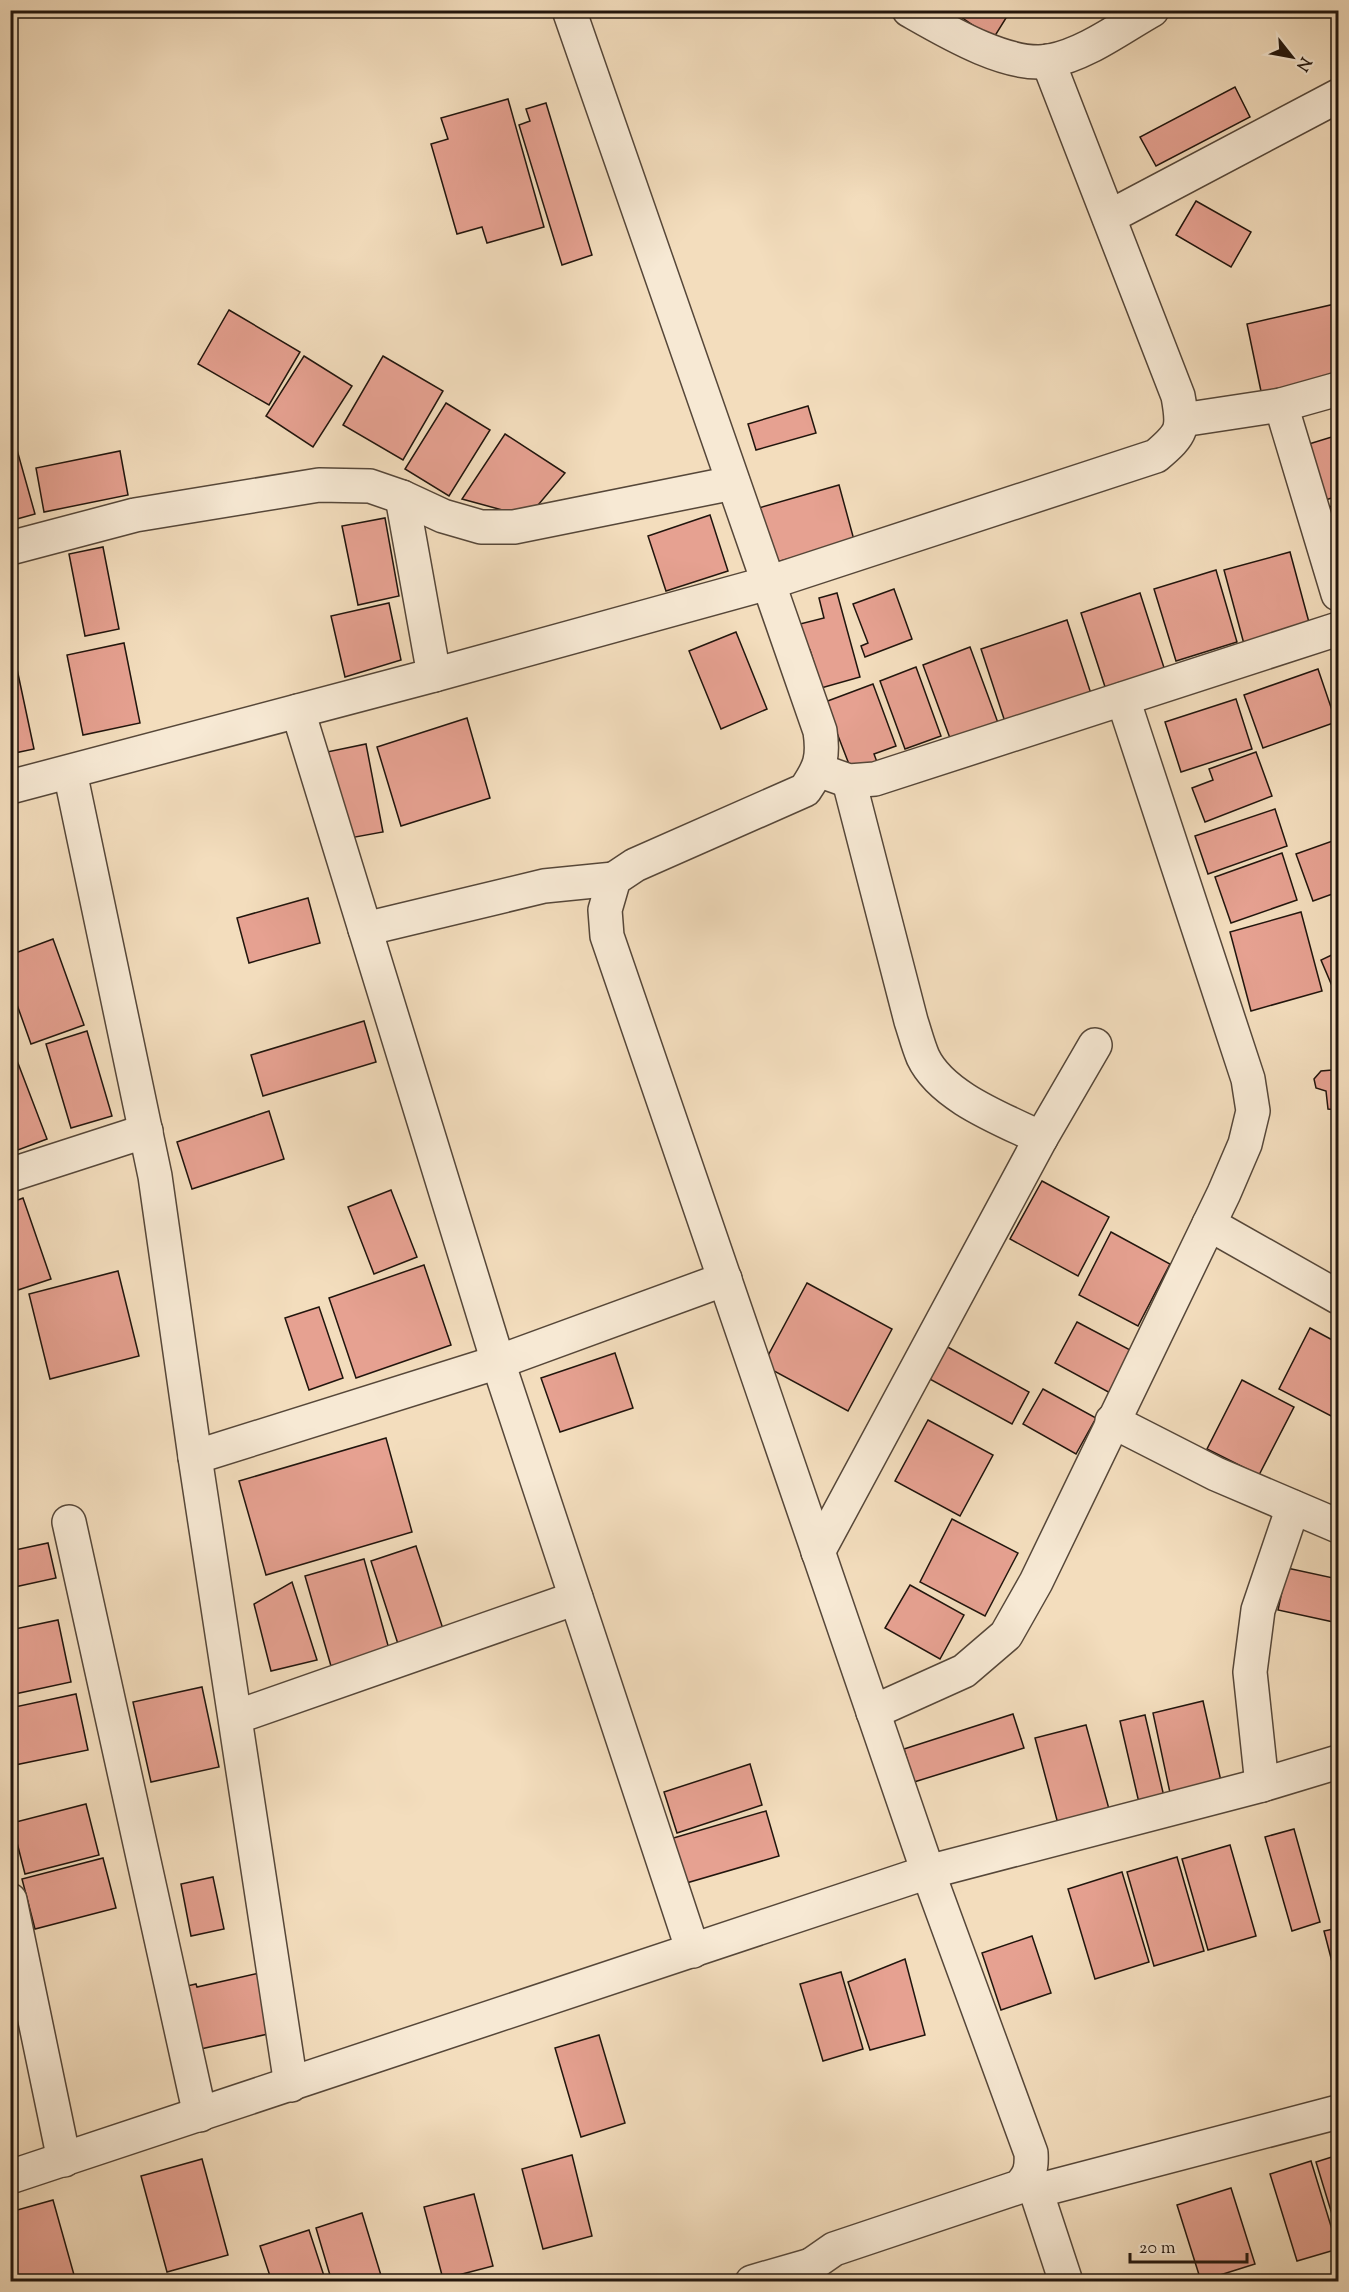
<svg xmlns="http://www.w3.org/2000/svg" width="1349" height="2292" font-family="'Sorts Mill Goudy',serif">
<rect width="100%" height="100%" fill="#f3ddbd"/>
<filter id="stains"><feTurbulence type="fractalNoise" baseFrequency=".00333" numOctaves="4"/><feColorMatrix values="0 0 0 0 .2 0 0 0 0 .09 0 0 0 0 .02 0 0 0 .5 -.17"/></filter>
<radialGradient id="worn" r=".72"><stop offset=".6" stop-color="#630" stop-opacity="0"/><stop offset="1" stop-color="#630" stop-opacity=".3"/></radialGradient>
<g fill="#e6a191" stroke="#21150d" stroke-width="1.5">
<path d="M 951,10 L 1011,10 L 993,39 Z"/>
<path d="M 1235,87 L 1250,117 L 1156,166 L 1140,137 Z"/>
<path d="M 508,99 L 544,227 L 487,243 L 482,227 L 457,234 L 431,144 L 448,139 L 441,118 Z"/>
<path d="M 546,103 L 592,255 L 562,265 L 519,125 L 530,121 L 526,109 Z"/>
<path d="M 1196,201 L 1251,232 L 1231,267 L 1176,235 Z"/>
<path d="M 1335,304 L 1338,321 L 1338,379 L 1262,396 L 1247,324 Z"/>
<path d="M 229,310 L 300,352 L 269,405 L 198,364 Z"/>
<path d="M 304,356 L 352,386 L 313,447 L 266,416 Z"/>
<path d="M 383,356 L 443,391 L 403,460 L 343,425 Z"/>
<path d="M 446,403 L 490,430 L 449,496 L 405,469 Z"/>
<path d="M 808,406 L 816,433 L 756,450 L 748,424 Z"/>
<path d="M 10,432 L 12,432 L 35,514 L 10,521 Z"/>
<path d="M 505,434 L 565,473 L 528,517 L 462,499 Z"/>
<path d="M 1338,435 L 1338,496 L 1313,504 L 1296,448 Z"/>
<path d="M 120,451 L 128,495 L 44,512 L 36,468 Z"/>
<path d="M 839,485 L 854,540 L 770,564 L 755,509 Z"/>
<path d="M 1338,504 L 1338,539 L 1317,511 Z"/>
<path d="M 710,515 L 728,571 L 666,591 L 648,536 Z"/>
<path d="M 385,518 L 399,596 L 358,605 L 342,526 Z"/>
<path d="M 103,547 L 119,629 L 85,636 L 69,554 Z"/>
<path d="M 1290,552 L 1310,626 L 1244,644 L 1224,570 Z"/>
<path d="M 1216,570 L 1237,642 L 1176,661 L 1154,589 Z"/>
<path d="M 894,589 L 912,639 L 865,657 L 861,646 L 868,643 L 853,604 Z"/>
<path d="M 837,593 L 860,677 L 814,690 L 814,663 L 810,650 L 803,652 L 796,625 L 824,618 L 819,598 Z"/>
<path d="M 1140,593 L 1167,677 L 1108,696 L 1081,613 Z"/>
<path d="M 389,603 L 401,660 L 345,677 L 331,616 Z"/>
<path d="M 1067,620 L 1095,706 L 1009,734 L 981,649 Z"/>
<path d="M 736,632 L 767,709 L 721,729 L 689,651 Z"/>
<path d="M 124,643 L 140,723 L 83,735 L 67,655 Z"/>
<path d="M 970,647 L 1001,731 L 954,749 L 923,665 Z"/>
<path d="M 916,667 L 941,736 L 905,749 L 880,681 Z"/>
<path d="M 17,669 L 34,749 L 10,754 L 10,671 Z"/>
<path d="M 1318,669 L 1336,722 L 1263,748 L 1244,695 Z"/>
<path d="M 873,684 L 896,746 L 874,754 L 877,762 L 852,772 L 825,702 Z"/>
<path d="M 1236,699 L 1252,749 L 1181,772 L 1165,722 Z"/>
<path d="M 467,718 L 490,798 L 401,826 L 377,747 Z"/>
<path d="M 366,744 L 383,832 L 339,840 L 322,753 Z"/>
<path d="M 1256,752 L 1272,796 L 1205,822 L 1192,788 L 1213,780 L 1209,769 Z"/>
<path d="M 1275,809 L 1287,846 L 1208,874 L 1195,836 Z"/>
<path d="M 1338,839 L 1338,892 L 1313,901 L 1296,854 Z"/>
<path d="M 1282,853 L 1297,900 L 1231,923 L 1215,877 Z"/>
<path d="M 308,898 L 320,943 L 249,963 L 237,918 Z"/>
<path d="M 1301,912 L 1322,991 L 1251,1011 L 1230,932 Z"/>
<path d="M 53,939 L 84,1025 L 31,1044 L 10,985 L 10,955 Z"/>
<path d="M 1338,952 L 1338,1000 L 1321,960 Z"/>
<path d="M 364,1021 L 376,1062 L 263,1096 L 251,1055 Z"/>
<path d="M 87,1031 L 112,1116 L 71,1128 L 46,1044 Z"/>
<path d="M 16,1058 L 47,1139 L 10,1153 L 10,1060 Z"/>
<path d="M 1334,1058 L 1338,1058 L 1338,1110 L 1328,1109 L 1326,1091 L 1316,1088 L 1314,1079 L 1321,1071 L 1332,1070 Z"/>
<path d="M 269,1111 L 284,1159 L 192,1189 L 177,1142 Z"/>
<path d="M 1042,1181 L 1109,1217 L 1078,1276 L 1010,1239 Z"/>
<path d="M 391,1190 L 417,1257 L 374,1274 L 348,1207 Z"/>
<path d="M 23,1198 L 51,1279 L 18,1290 L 10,1270 L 10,1203 Z"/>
<path d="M 1111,1232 L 1170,1264 L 1138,1326 L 1079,1295 Z"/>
<path d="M 424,1265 L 451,1345 L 356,1378 L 329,1298 Z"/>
<path d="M 118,1271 L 139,1356 L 50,1379 L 29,1294 Z"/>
<path d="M 807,1283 L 892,1329 L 848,1411 L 763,1365 Z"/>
<path d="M 319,1307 L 343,1378 L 309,1390 L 285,1318 Z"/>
<path d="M 1077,1322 L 1134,1352 L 1112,1394 L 1055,1363 Z"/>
<path d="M 1310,1328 L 1338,1343 L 1338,1412 L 1335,1418 L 1279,1389 Z"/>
<path d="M 944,1345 L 1029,1392 L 1012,1424 L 926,1377 Z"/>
<path d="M 615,1353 L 633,1408 L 560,1432 L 541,1378 Z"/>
<path d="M 1242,1380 L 1294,1407 L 1259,1475 L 1207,1449 Z"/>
<path d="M 1043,1389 L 1096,1418 L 1076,1454 L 1023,1424 Z"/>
<path d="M 928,1420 L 993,1455 L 960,1516 L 895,1481 Z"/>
<path d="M 386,1438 L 412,1532 L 266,1575 L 239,1481 Z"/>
<path d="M 952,1519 L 1018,1553 L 985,1616 L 920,1582 Z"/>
<path d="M 48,1543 L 56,1578 L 10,1588 L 10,1551 Z"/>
<path d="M 416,1546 L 444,1632 L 399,1647 L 371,1561 Z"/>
<path d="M 364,1559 L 389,1649 L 331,1666 L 305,1576 Z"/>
<path d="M 1287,1568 L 1338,1579 L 1338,1623 L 1278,1610 Z"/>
<path d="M 292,1582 L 317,1660 L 271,1671 L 254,1604 Z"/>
<path d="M 910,1585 L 964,1615 L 940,1659 L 885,1628 Z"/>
<path d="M 58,1620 L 71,1682 L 10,1695 L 10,1630 Z"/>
<path d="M 202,1687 L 219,1767 L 151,1782 L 133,1702 Z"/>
<path d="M 76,1694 L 88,1750 L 10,1766 L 10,1708 Z"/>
<path d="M 1203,1701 L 1223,1790 L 1172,1802 L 1153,1713 Z"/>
<path d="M 1013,1714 L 1024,1748 L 914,1782 L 904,1749 Z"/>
<path d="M 1145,1715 L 1165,1801 L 1140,1807 L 1120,1721 Z"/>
<path d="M 1086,1725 L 1112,1820 L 1061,1835 L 1035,1738 Z"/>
<path d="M 750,1764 L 762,1805 L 677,1833 L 664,1792 Z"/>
<path d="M 86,1804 L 99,1855 L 25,1874 L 12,1823 Z"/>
<path d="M 766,1811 L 779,1856 L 683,1884 L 670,1839 Z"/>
<path d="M 1294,1829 L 1320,1922 L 1292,1931 L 1265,1837 Z"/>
<path d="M 1230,1845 L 1256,1936 L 1208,1950 L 1182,1859 Z"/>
<path d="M 1177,1857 L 1204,1951 L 1154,1966 L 1127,1872 Z"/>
<path d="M 103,1858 L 116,1908 L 35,1929 L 22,1879 Z"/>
<path d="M 1122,1872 L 1149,1962 L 1095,1979 L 1068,1889 Z"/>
<path d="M 213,1877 L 224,1929 L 191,1936 L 181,1884 Z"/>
<path d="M 1338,1928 L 1338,1985 L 1324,1931 Z"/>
<path d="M 1032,1936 L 1051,1993 L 1001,2010 L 982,1953 Z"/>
<path d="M 905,1959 L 925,2035 L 870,2050 L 848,1982 Z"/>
<path d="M 264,1972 L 277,2032 L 196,2050 L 187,1986 L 196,1984 L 197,1987 Z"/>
<path d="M 841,1972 L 863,2049 L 823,2061 L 800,1984 Z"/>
<path d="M 599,2035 L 625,2123 L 581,2137 L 555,2048 Z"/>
<path d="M 572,2155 L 592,2236 L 543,2249 L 522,2169 Z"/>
<path d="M 1338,2155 L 1338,2234 L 1316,2162 Z"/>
<path d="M 202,2159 L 228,2255 L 167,2272 L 141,2176 Z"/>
<path d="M 1311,2161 L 1338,2249 L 1297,2261 L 1270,2174 Z"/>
<path d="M 1231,2188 L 1255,2264 L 1201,2281 L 1177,2205 Z"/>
<path d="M 474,2194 L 493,2266 L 443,2279 L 424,2207 Z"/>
<path d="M 53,2200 L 76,2282 L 15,2282 L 10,2265 L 10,2212 Z"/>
<path d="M 362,2213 L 383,2282 L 332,2282 L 316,2228 Z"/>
<path d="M 309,2230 L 326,2282 L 272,2282 L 260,2246 Z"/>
</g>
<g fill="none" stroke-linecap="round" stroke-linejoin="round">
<defs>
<g id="minor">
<path d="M 909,10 C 944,30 1009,69 1050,61 C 1086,54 1120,28 1152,10"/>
<path d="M 1109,217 L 1338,96"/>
<path d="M 1281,405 L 1338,594"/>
<path d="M 1182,420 L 1281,405 L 1338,389"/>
<path d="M 402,497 L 434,675"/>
<path d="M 10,548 L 135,515 L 319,485 L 370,486 L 402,497 L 443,516 L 481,527 L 514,527 L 733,483"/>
<path d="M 298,711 L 498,1362 L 693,1951"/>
<path d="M 818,770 L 849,781 L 875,779 L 1338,629"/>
<path d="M 70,772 L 155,1176 L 195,1457 L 291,2085"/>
<path d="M 849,781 L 911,1021 C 915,1033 918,1045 923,1057 C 942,1097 1002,1119 1041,1138"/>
<path d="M 10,787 L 434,675 L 768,583 L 1156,456 C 1183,433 1184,429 1178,396 L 1048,61"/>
<path d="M 365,929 L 544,886 L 614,879"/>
<path d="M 10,1175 L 146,1131"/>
<path d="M 1209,1224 L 1338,1297"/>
<path d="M 1112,1421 L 1216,1474 L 1338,1526"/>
<path d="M 195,1457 L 498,1362 L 725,1279"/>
<path d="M 69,1522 L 200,2115"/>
<path d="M 818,1552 L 1041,1138 L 1095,1045"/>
<path d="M 873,1712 L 964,1671 L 1006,1635 L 1036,1582 L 1224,1193 L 1245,1144 L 1253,1111 L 1248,1079 L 1123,699"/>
<path d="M 236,1717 L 576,1598"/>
<path d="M 1262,1785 L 1250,1672 L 1258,1610 L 1293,1507"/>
<path d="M 10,1900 L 64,2160"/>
<path d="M 10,2177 L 928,1872 L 1262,1785 L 1338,1762"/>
<path d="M 1028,2178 L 1036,2191 L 1066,2282"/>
<path d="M 1036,2191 L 1338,2112"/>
<path d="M 752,2282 L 811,2265"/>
</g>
<path id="tertiary" d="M 569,10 L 820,731 C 824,758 820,768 805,790 L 635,865 L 614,879 L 605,910 L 607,936 L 928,1872 L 1031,2153 C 1032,2168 1030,2176 1019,2187 L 834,2249 L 811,2265 L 807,2282"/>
</defs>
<use href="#minor" stroke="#564739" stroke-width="36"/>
<use href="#tertiary" stroke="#564739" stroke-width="36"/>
<use href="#minor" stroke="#f7e9d4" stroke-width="33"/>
<use href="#tertiary" stroke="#f7e9d4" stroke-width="33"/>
</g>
<rect width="1349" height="2292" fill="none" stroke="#f3ddbd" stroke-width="36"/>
<rect x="12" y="12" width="1325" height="2268" fill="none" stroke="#21150d" stroke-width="3"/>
<rect x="18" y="18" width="1313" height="2256" fill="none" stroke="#21150d" stroke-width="1.5"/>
<g transform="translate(1292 57) rotate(121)" stroke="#f7e9d4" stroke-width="4.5" paint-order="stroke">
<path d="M0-4.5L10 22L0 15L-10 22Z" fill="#21150d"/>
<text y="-9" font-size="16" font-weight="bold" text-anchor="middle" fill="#21150d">N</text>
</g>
<path d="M1130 2253v9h117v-9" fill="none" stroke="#21150d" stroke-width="3"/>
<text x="1139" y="2253" font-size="18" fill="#21150d" stroke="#f7e9d4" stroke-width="4.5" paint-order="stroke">20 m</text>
<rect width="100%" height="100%" filter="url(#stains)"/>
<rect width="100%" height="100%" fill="url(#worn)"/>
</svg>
